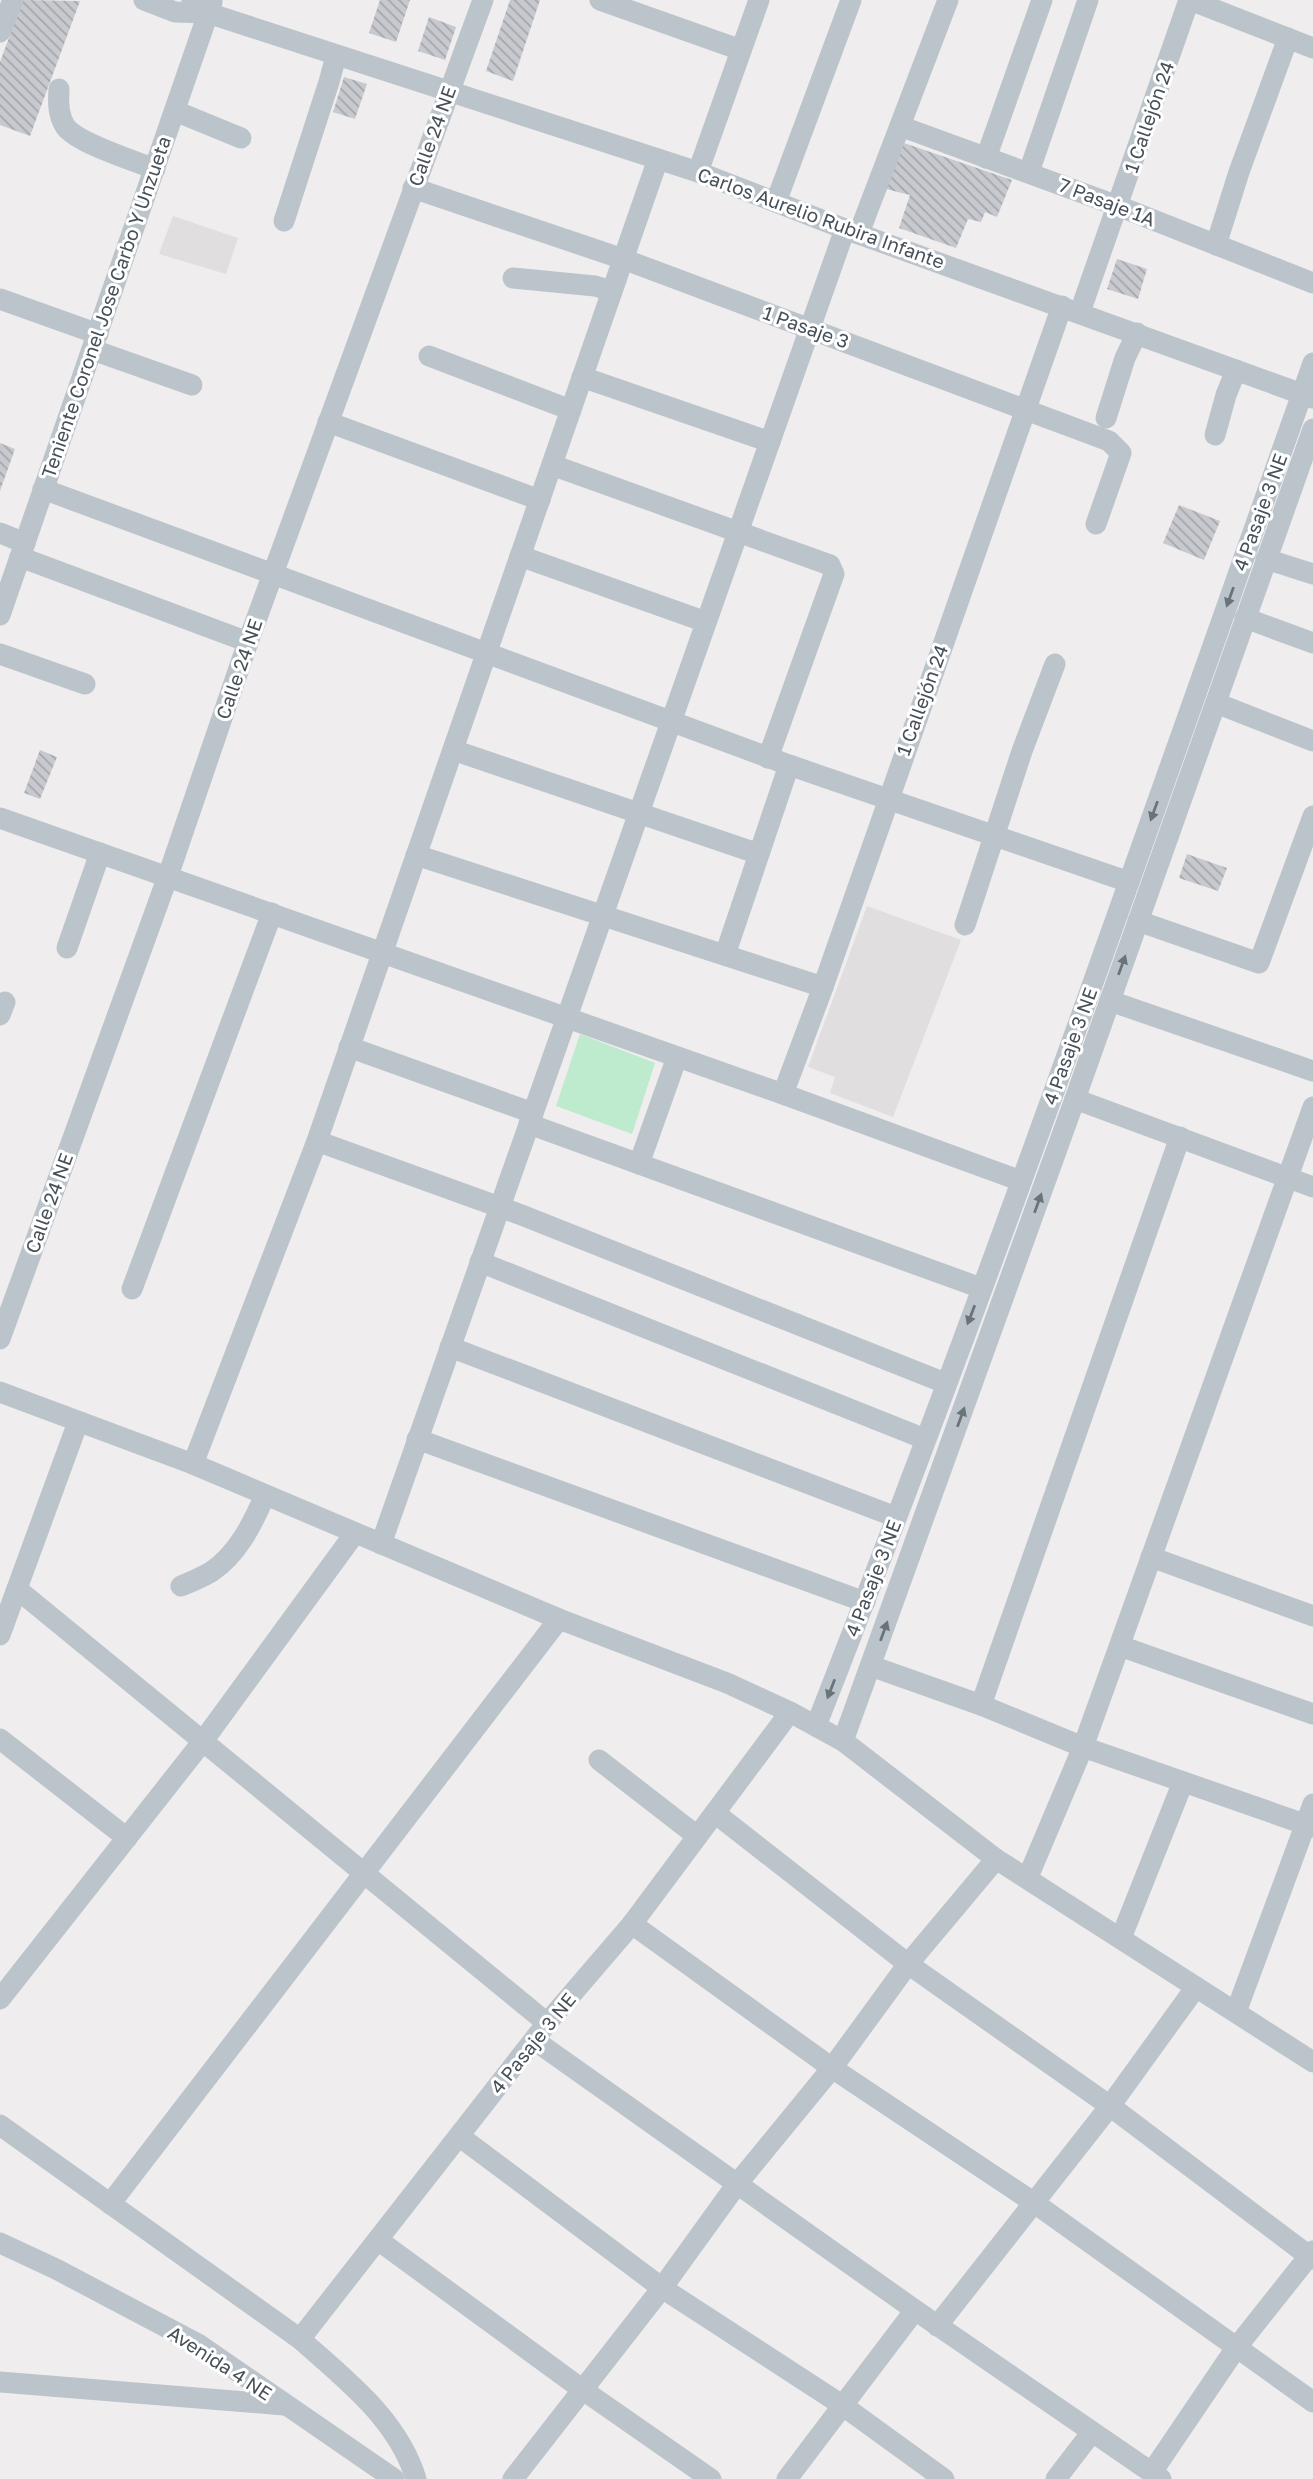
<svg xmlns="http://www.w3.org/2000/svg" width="1313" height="2479" font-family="'Golos Text',sans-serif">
<defs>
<pattern id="building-back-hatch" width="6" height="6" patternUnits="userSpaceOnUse" patternTransform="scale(1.75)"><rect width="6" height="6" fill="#c7c9cf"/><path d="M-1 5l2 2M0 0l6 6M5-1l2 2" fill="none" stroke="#a3a6ab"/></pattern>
</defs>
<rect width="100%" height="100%" fill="#efeded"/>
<g fill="#e0dede">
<path d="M 173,216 L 238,238 L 226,274 L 159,254 Z"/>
<path d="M 867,906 L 961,940 L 893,1117 L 830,1093 L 835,1077 L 808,1067 Z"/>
</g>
<path fill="#beeace" d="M 580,1034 L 655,1063 L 632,1134 L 556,1106 Z"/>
<g fill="url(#building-back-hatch)">
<path d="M 23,0 L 80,1 L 30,136 L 0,125 L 0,62 Z"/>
<path d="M 380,0 L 410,0 L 396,42 L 369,33 Z"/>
<path d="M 510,0 L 540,0 L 513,81 L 486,71 Z"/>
<path d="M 429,17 L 456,27 L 445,60 L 418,51 Z"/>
<path d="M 344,77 L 367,84 L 355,119 L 333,112 Z"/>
<path d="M 901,142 L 1012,180 L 997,217 L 985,212 L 981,222 L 968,219 L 956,248 L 899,228 L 910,195 L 886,189 Z"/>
<path d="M 1117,259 L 1147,269 L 1138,299 L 1107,289 Z"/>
<path d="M 0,443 L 15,449 L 0,491 Z"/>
<path d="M 1179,505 L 1220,521 L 1204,560 L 1163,543 Z"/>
<path d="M 40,750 L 57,757 L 40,799 L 24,793 Z"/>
<path d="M 1187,854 L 1227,868 L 1218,891 L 1179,878 Z"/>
</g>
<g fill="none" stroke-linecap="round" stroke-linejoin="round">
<g stroke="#bcc4cb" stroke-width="21">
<path d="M 144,0 L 175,12 L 209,13"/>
<path d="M 192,0 L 211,14 L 698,172 L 845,229 L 1313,398"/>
<path d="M 600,0 L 741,50"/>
<path d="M 1190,0 L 1313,48"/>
<path d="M 0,32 L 13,0"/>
<path d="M 59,89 C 58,102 58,115 65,126 C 76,143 135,161 155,169"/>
<path d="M 175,111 L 241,138"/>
<path d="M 900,126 L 1118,206 L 1313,283"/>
<path d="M 986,158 L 1042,0"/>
<path d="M 698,172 L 759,0"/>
<path d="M 1029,172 L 1088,0"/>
<path d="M 413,188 L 623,259 L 1109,441 L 1121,453 L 1096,524"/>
<path d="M 776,202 L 851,0"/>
<path d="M 284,221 L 329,82 L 336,56"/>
<path d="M 859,233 L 948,0"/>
<path d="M 1216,245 L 1239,172 L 1288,38"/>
<path d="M 513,278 L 595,286 L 612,291"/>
<path d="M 0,299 L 98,334"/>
<path d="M 1080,312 L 1189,0"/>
<path d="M 93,350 L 192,385"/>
<path d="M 429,356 L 571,410"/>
<path d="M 582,377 L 770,442"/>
<path d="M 1106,418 L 1125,358 L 1137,333"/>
<path d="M 328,422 L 540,500"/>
<path d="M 1215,435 L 1226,395 L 1236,370"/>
<path d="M 552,465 L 830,565 L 834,574 L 768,758"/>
<path d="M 43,489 L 789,765 L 1129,882"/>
<path d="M 0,533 L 25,543"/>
<path d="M 520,556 L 706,622"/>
<path d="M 20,557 L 248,642"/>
<path d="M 1266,559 L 1313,574"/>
<path d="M 0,615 L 212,2"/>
<path d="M 1245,618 L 1313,643"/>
<path d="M 0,654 L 85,684"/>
<path d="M 1216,703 L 1313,741"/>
<path d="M 453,750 L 759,854"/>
<path d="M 0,818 L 783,1094 L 1021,1181"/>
<path d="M 416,855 L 823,987"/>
<path d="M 1138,921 L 1259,963 L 1313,816"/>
<path d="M 965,925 L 1022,751 L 1055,664"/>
<path d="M 67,948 L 100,853"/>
<path d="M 725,955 L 789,765"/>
<path d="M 1110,1001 L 1313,1071"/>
<path d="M 0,1015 L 5,1002"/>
<path d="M 349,1047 L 533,1113"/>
<path d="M 783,1094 L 823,987 L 1062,306"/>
<path d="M 1075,1099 L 1313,1187"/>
<path d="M 529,1124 L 981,1288"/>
<path d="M 317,1141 L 519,1214 L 945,1383"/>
<path d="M 639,1164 L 677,1057"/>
<path d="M 480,1262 L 925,1439"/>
<path d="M 132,1289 L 272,913"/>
<path d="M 0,1339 L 168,876 L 248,642 L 483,0"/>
<path d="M 450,1347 L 896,1517"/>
<path d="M 0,1392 L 193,1464 L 559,1619 L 727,1683 L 790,1712 L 843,1741 L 996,1859 L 1313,2062"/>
<path d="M 417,1439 L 865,1602"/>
<path d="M 193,1464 L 317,1141 L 658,159"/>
<path d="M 381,1544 L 845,229"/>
<path d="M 1151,1557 L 1313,1616"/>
<path d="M 181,1586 C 191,1582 202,1577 211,1572 C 238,1554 253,1523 265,1495"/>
<path d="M 17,1589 L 547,2023"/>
<path d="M 0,1635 L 78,1422"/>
<path d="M 1120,1646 L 1313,1714"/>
<path d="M 871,1666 L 981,1705 L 1083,1747 L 1313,1827"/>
<path d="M 981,1705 L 1180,1137"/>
<path d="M 816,1726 C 993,1276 1151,819 1313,363"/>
<path d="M 0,1739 L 127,1838"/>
<path d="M 843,1741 L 1075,1099 L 1313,429"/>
<path d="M 599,1760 L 697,1836"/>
<path d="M 715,1813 L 908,1964 L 1110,2106 L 1313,2259"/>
<path d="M 1028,1877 L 1083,1747 L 1313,1107"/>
<path d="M 632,1924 L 832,2068 L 1033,2202 L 1313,2402"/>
<path d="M 1121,1938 L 1183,1782"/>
<path d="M 0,1999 L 203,1741 L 355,1533"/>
<path d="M 1236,2012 L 1313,1804"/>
<path d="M 534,2040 L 915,2310 L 1161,2479"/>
<path d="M 0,2125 L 300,2339 C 345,2379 398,2419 416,2479"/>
<path d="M 459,2136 L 662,2288 L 842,2405 L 944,2479"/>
<path d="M 110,2204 L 559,1619"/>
<path d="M 378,2240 L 583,2390 L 711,2479"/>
<path d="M 0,2243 L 56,2269 L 198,2344 L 394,2479"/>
<path d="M 937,2326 L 1110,2106 L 1196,1987"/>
<path d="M 300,2339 L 547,2023 L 632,1924 L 790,1712"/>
<path d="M 0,2382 L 284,2405"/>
<path d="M 1152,2472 L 1236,2348 L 1313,2251"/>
<path d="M 513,2479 L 662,2288 L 737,2184 L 832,2068 L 908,1964 L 996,1859"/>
<path d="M 787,2479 L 915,2310"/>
<path d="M 1056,2479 L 1092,2432"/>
</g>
</g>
<defs><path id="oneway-solid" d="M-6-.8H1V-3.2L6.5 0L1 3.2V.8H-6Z" transform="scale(1.75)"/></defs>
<g fill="#6a737a">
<use href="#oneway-solid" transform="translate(1230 597) rotate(110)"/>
<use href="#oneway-solid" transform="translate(1154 811) rotate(110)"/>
<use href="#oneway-solid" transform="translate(1122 965) rotate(-70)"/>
<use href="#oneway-solid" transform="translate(1038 1203) rotate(-70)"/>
<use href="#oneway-solid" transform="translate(971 1315) rotate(111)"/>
<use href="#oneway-solid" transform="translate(961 1417) rotate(-70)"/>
<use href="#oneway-solid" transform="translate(884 1631) rotate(-70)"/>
<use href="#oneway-solid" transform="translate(831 1689) rotate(111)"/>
</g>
<g text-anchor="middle" stroke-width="6" stroke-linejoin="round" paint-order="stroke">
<g font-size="19" fill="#475058" stroke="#fff">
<text transform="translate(1149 117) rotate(-71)" y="7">1 Callejón 24</text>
<text transform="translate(432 136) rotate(-70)" y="7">Calle 24 NE</text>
<text transform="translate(1107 202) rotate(21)" y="7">7 Pasaje 1A</text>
<text transform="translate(821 218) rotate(20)" y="7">Carlos Aurelio Rubira Infante</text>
<text transform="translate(106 307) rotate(-71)" y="7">Teniente Coronel Jose Carbo Y Unzueta</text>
<text transform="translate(806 327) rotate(20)" y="7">1 Pasaje 3</text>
<text transform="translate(1260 512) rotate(-70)" y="7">4 Pasaje 3 NE</text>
<text transform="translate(239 669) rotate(-71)" y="7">Calle 24 NE</text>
<text transform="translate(922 700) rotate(-70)" y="7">1 Callejón 24</text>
<text transform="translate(1070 1046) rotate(-70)" y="7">4 Pasaje 3 NE</text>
<text transform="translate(49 1203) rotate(-70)" y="7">Calle 24 NE</text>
<text transform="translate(873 1578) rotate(-69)" y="7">4 Pasaje 3 NE</text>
<text transform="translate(533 2043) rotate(-51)" y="7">4 Pasaje 3 NE</text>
<text transform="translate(220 2363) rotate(33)" y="7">Avenida 4 NE</text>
</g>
</g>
</svg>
